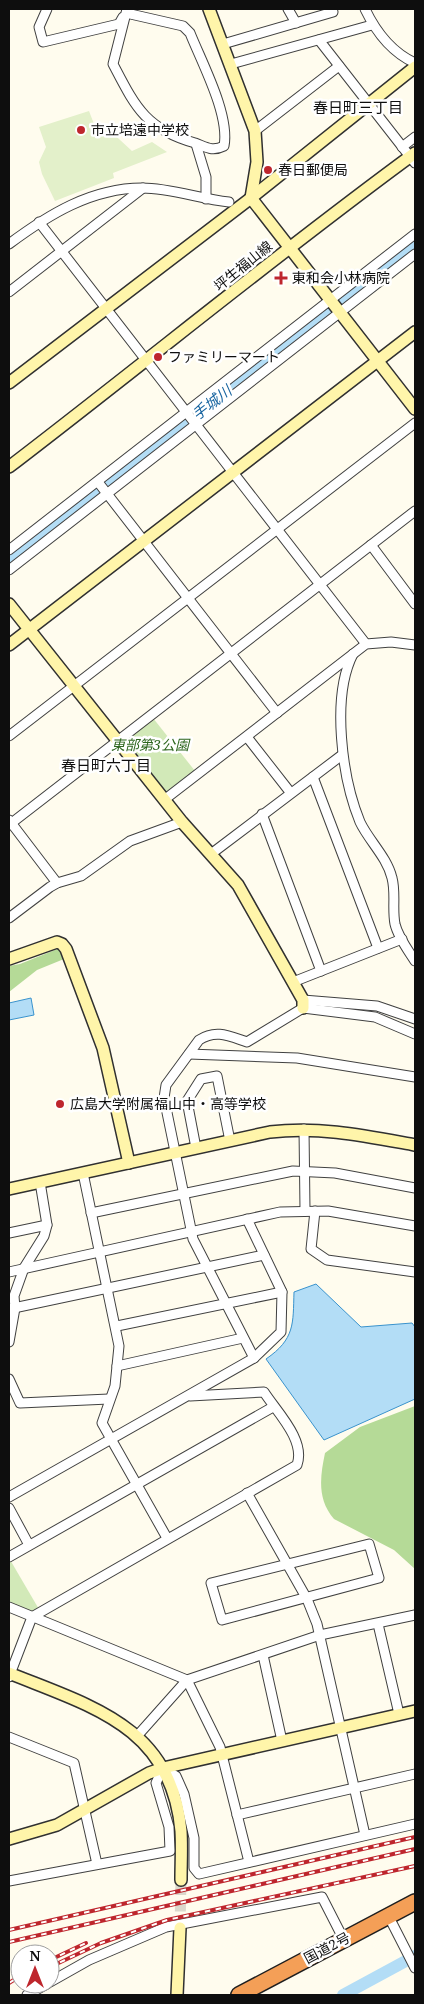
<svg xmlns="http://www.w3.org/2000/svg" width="424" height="2004" font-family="'Noto Serif','Noto Sans JP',serif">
<rect width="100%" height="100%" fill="#fffcee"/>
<g fill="#d2e9b8">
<path d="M 153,718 L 195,771 L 165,794 L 123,741 Z"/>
<path d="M 9,1558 L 40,1611 L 33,1615 L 9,1606 Z"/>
</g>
<g fill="#b5da97">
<path d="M 60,948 L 64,959 L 37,970 L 9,992 L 9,966 L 20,964 Z"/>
<path d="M 415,1406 L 415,1569 L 394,1550 L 334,1519 C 317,1499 320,1477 325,1453 L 360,1427 Z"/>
</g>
<path fill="#e3f0ca" d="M 89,111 L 94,124 L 107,128 L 132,151 L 152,142 L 167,152 L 113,173 L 114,178 L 55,201 L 42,174 L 39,162 L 46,147 L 39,127 Z"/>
<g fill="#b3ddf6" stroke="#3a93cd">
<path d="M 31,998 L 34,1015 L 9,1020 L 9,1003 Z"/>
<path d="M 316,1284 L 361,1327 L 412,1323 L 415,1327 L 415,1399 L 324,1440 L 266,1359 C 295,1339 293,1324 294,1292 Z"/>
</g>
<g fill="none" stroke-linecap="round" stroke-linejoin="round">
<g stroke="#b3ddf6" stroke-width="12">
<path d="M 9,560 L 415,246"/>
<path d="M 343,1995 L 415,1956"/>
</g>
<path stroke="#dbd8cc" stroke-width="11" stroke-dasharray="11 5.5" stroke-linecap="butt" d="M 180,1928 L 181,1880"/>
<defs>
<g id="street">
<path d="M 47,9 L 39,27 L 43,42 L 119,24 L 123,17"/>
<path d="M 288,9 L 296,23"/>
<path d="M 365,9 C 376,32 391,52 415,63"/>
<path d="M 126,13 L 183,26 L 190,33 C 202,63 230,115 224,146 C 212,152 206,147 195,143 C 145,129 135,106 113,64 L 127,9"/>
<path d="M 319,40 L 415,163"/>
<path d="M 223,44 L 333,12 L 331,9"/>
<path d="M 231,64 L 372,25"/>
<path d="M 255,131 L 339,66"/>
<path d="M 196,144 L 206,177 L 206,199"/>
<path d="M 402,147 L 415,137"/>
<path d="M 39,222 L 366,644"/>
<path d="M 9,244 C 48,215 91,188 142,188 C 171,188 200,199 229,202"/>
<path d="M 9,292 L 143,188"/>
<path d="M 98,482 L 277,713"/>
<path d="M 371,545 L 415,604"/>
<path d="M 9,550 L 415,234"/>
<path d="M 9,570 L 415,254"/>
<path d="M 353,654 C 331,697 342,778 360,822 C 369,841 387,857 392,878 C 396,893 392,909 395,924 C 398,937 408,950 415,961"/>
<path d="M 9,736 L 415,423"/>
<path d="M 247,737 L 290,792"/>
<path d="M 313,777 L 378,948"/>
<path d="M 164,800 L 366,644 L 391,642 L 415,645"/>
<path d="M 262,814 L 321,971"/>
<path d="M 9,820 L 57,883"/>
<path d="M 9,825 L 415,511"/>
<path d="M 211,854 L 342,755"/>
<path d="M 9,918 L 50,887 L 57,883 L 81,876 L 130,841 L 182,822"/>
<path d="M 293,982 L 402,939"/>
<path d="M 303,1000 L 377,1006 L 415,1019"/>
<path d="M 189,1054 L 297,1058 L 415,1077"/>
<path d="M 304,1129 L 305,1210"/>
<path d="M 196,1148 L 187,1101 L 201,1079 L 217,1076 L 230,1141"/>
<path d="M 83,1173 L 119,1346 L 115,1386 L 102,1423 L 167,1538"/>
<path d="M 315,1211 L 311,1249 L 327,1260 L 415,1272"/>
<path d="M 91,1213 L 293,1171 L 335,1173 L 415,1188"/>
<path d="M 9,1233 L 47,1225"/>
<path d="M 9,1272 L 280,1212 L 328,1211 L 415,1226"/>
<path d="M 9,1309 L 264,1255"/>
<path d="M 117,1326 L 282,1292"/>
<path d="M 9,1342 L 15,1308 L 14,1296 L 24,1268 L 44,1236 L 47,1225 L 40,1182"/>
<path d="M 254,1358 L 193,1239 L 164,1098 L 166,1085 L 199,1040 C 216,1029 229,1036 247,1042 L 303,1008 L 375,1017 L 415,1034"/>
<path d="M 117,1366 L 243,1338"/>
<path d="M 9,1379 L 20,1403 L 109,1399"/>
<path d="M 247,1493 L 307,1599 L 317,1624 L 365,1835"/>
<path d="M 9,1497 L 254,1358 L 281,1332 L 282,1292 L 247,1219"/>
<path d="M 9,1508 L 29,1545"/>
<path d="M 369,1544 L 379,1578 L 222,1620 L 211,1583 Z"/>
<path d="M 9,1557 L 273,1407"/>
<path d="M 9,1607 L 187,1680 L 220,1747 L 249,1862"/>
<path d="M 378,1624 L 399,1714"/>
<path d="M 263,1655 L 282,1741"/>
<path d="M 9,1677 L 32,1617 L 297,1465 C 306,1440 276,1411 264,1392 L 190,1396"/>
<path d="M 138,1735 L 187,1680 L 320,1635 L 415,1615"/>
<path d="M 9,1737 L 74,1763 L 97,1864"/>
<path d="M 237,1815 L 415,1774"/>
<path d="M 9,1881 L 170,1851 L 169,1827 L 156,1783 L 163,1768 L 176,1776 L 184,1794 L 194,1838 L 194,1868 L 199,1874 L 415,1824"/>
<path d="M 392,1923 L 415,1968"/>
<path d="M 50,1982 L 89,1960 L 166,1927 L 322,1897 L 344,1940"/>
<path d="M 27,1995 L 47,1984"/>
</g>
<g id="secondary">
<path d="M 209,9 L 255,131 L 257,162 L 251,198 L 415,409"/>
<path d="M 9,383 L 251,198 L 415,67"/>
<path d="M 9,467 C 145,363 277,254 415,153"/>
<path d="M 9,604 L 182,822 L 238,885 L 303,1000 L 303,1008"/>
<path d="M 9,645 L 415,332"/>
<path d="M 9,959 L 57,942 L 62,944 L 66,949 L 103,1048 L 129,1163"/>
<path d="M 9,1189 L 270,1132 C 320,1126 366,1136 415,1145"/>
<path d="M 9,1673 C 90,1706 172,1726 181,1831 C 182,1847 181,1864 181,1880"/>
<path d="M 9,1839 L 57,1825 L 149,1773 L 163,1768 L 415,1711"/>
<path d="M 177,1995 L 180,1928"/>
</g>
<path id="highway" d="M 239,1995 L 415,1902"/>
</defs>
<use href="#street" stroke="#414141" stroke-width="11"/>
<use href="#secondary" stroke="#303030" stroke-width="14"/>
<use href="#highway" stroke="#1f1f1f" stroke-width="18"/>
<use href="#street" stroke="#fff" stroke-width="9"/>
<use href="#secondary" stroke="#fff5aa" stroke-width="11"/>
<use href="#highway" stroke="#f49f57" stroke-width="15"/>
<defs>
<g id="rail">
<path d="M 9,1930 L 415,1837"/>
<path d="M 9,1942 L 415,1849"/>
<path d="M 50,1960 L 86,1943"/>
<path d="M 50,1967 L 101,1943 L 167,1920 L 415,1866"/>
<path d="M 9,1983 L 20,1976"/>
</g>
</defs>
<use href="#rail" stroke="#be262d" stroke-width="4"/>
<use href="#rail" stroke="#fff" stroke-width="2" stroke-dasharray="5.5" stroke-linecap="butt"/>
</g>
<g fill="#be262d" stroke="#fff" stroke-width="2">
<circle cx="81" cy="130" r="5"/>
<circle cx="268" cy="170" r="5"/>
<path d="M278.5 270.5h5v5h5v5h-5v5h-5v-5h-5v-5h5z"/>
<circle cx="158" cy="357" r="5"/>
<circle cx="60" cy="1104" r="5"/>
</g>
<g text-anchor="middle" stroke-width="5" stroke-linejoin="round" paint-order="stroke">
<g font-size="14" fill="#0e0e0e" stroke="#fff" text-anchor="start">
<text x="91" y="135">市立培遠中学校</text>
<text x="278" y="175">春日郵便局</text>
<text x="292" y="283">東和会小林病院</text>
<text x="168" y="362">ファミリーマート</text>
<text x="70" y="1109">広島大学附属福山中・高等学校</text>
</g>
<g font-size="14" fill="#0e0e0e" stroke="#fff">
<text transform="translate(243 266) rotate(-39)" y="5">坪生福山線</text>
<text transform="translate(327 1948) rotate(-28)" y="5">国道2号</text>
</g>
<g font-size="14" font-style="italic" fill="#2d661e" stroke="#fff">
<text x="150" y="750">東部第3公園</text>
</g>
<g font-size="15" fill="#0e0e0e" stroke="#fff">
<text x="358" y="113">春日町三丁目</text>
<text x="106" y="771">春日町六丁目</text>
</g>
<g font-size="15" font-style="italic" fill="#1764a0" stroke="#fff">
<text transform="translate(212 403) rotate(-38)" y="5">手城川</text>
</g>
</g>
<rect width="424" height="2004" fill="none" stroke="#0e0e0e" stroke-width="20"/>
<g transform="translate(35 1969)"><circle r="24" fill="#ffffff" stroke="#9f9f9f"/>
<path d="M0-4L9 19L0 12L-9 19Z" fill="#be262d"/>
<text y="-8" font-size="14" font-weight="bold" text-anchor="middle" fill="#0e0e0e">N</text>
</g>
</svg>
